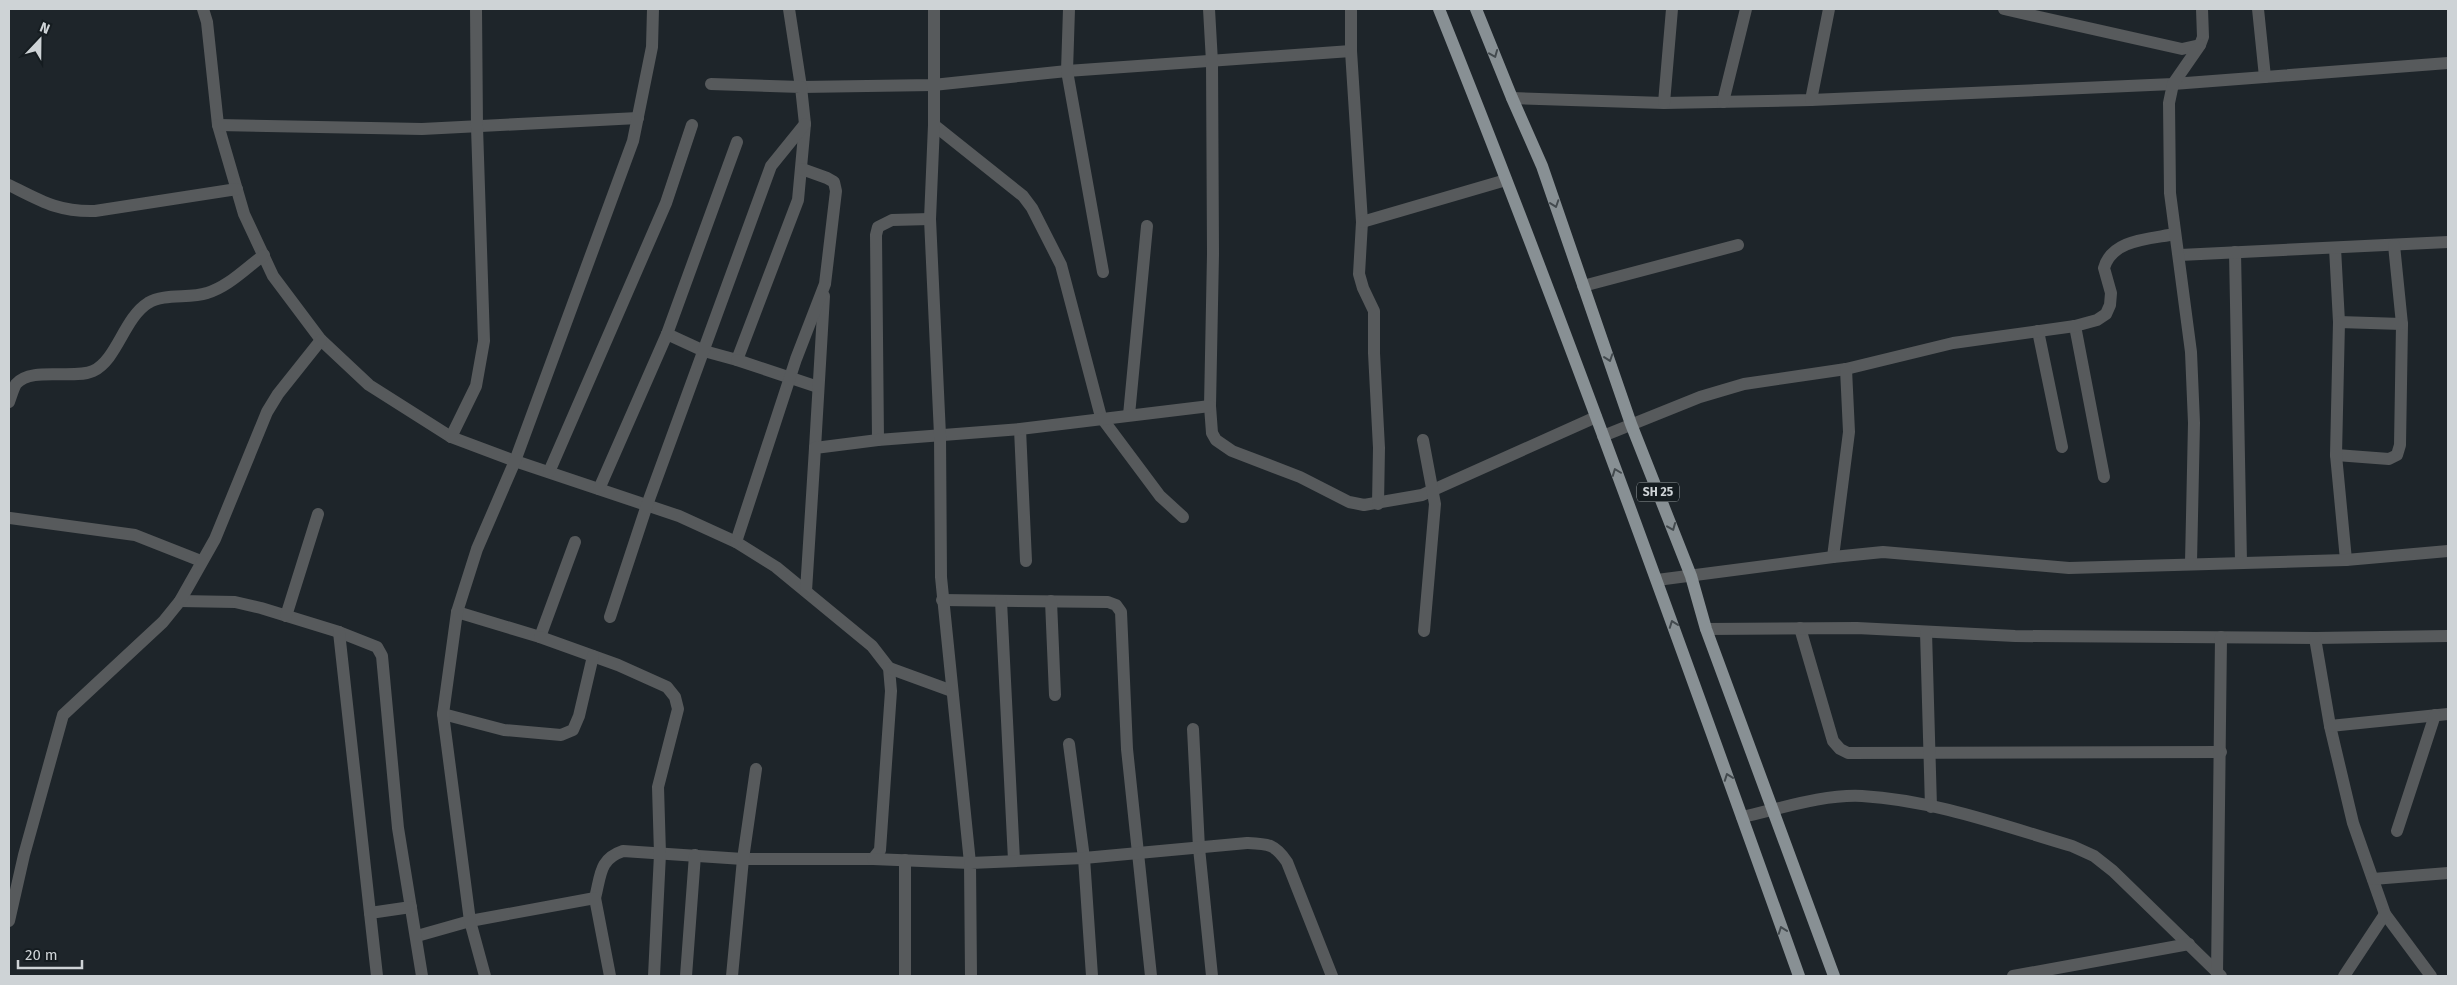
<svg xmlns="http://www.w3.org/2000/svg" width="2457" height="985" font-family="'Fira Sans',sans-serif">
<rect width="100%" height="100%" fill="#1e252a"/>
<g fill="none" stroke-linecap="round" stroke-linejoin="round">
<g stroke="#575a5c" stroke-width="12">
<path d="M 203,9 L 207,22 L 218,125 L 244,214 L 273,276 L 321,340 L 369,385 L 451,437 L 515,461 L 679,516 L 736,542 L 776,567 L 872,646 L 889,668 L 891,691 L 880,850 L 873,859 L 743,859 L 623,851 C 599,859 601,875 595,898 L 470,921 L 417,936"/>
<path d="M 789,9 L 801,87 L 933,85 L 1067,71 L 1351,51"/>
<path d="M 1069,9 L 1067,71 L 1103,272"/>
<path d="M 1209,9 L 1212,62 L 1213,254 L 1210,406 L 1212,433 L 1216,440 L 1232,451 L 1300,477 L 1349,502 L 1364,505 L 1422,495 L 1596,417"/>
<path d="M 1351,9 L 1351,51 L 1362,222 L 1359,274 L 1363,288 L 1374,311 L 1374,353 L 1379,448 L 1378,504"/>
<path d="M 2004,9 L 2182,49 L 2200,45 L 2203,37 L 2202,9"/>
<path d="M 2258,9 L 2265,77"/>
<path d="M 1512,98 L 1664,103 L 1811,100 L 2173,84 L 2448,63"/>
<path d="M 1811,100 L 1829,9"/>
<path d="M 1723,102 L 1746,9"/>
<path d="M 1664,103 L 1672,9"/>
<path d="M 218,125 L 422,129 L 638,118"/>
<path d="M 934,125 L 1023,196 L 1032,208 L 1061,265 L 1101,417 L 1160,496 L 1183,517"/>
<path d="M 9,185 C 41,201 58,212 95,211 L 237,189"/>
<path d="M 1362,222 L 1506,180"/>
<path d="M 2335,248 L 2339,322"/>
<path d="M 2235,252 L 2241,562"/>
<path d="M 2180,255 L 2448,242"/>
<path d="M 1583,286 L 1738,245"/>
<path d="M 2075,326 L 2104,477"/>
<path d="M 2038,331 L 2062,447"/>
<path d="M 667,334 L 704,351 L 737,360 L 798,200 L 805,124 L 801,87 L 711,84"/>
<path d="M 737,360 L 818,387"/>
<path d="M 9,402 C 11,397 13,389 16,384 C 31,366 73,380 93,371 C 117,360 124,318 148,303 C 165,293 189,299 207,293 C 228,287 246,268 264,255"/>
<path d="M 1129,415 L 1147,226"/>
<path d="M 1020,429 L 1026,561"/>
<path d="M 1603,436 L 1700,397 L 1744,384 L 1846,369 L 1953,343 L 2075,326 L 2097,320 L 2106,314 L 2110,305 L 2111,293 L 2104,268 C 2112,239 2150,239 2175,234"/>
<path d="M 451,437 L 476,386 L 484,341 L 477,127 L 476,9"/>
<path d="M 878,440 L 876,235 L 878,227 L 892,220 L 930,219"/>
<path d="M 1423,440 L 1435,504 L 1424,631"/>
<path d="M 815,448 L 824,296"/>
<path d="M 2336,455 L 2389,459 L 2397,455 L 2400,445 L 2402,324 L 2394,245"/>
<path d="M 549,472 L 666,203 L 692,125"/>
<path d="M 599,489 L 667,334 L 737,142"/>
<path d="M 10,518 L 135,535 L 201,561"/>
<path d="M 736,542 L 796,359 L 825,284 L 836,191 L 834,182 L 827,178 L 802,169"/>
<path d="M 1833,557 L 1849,432 L 1846,369"/>
<path d="M 2346,560 L 2336,455 L 2339,322 L 2402,324"/>
<path d="M 2191,563 L 2194,423 L 2191,352 L 2170,193 L 2169,103 L 2173,84 L 2200,45"/>
<path d="M 1657,580 L 1833,557 L 1883,552 L 2069,568 L 2346,560 L 2448,551"/>
<path d="M 806,591 L 815,448 L 878,440 L 1020,429 L 1210,406"/>
<path d="M 942,600 L 1108,602 L 1116,605 L 1121,612 L 1127,749 L 1151,976"/>
<path d="M 180,601 L 235,602 L 261,608 L 339,632 L 377,647 L 382,656 L 398,828 L 422,976"/>
<path d="M 1001,601 L 1014,860"/>
<path d="M 1051,601 L 1055,695"/>
<path d="M 457,612 L 540,637 L 575,542"/>
<path d="M 286,616 L 318,514"/>
<path d="M 610,617 L 647,505 L 771,166 L 805,124"/>
<path d="M 1800,628 L 1833,741 L 1840,749 L 1848,753 L 2221,752"/>
<path d="M 1706,629 L 1857,628 L 2015,636 L 2315,638 L 2448,636"/>
<path d="M 339,632 L 370,913"/>
<path d="M 1926,632 L 1931,807"/>
<path d="M 540,637 L 618,665 L 667,687 L 675,697 L 678,709 L 658,787 L 660,854 L 654,976"/>
<path d="M 2315,638 L 2330,726 L 2353,823 L 2385,914 L 2431,976"/>
<path d="M 889,668 L 952,691"/>
<path d="M 443,714 L 504,730 L 561,735 L 573,730 L 579,716 L 593,656"/>
<path d="M 2330,726 L 2448,714"/>
<path d="M 1193,729 L 1199,848 L 1212,976"/>
<path d="M 1069,744 L 1084,858 L 1092,976"/>
<path d="M 1742,817 C 1779,809 1824,794 1862,796 C 1933,800 2004,826 2072,846 L 2094,856 L 2113,871 L 2221,976"/>
<path d="M 2397,831 L 2435,715"/>
<path d="M 873,859 L 970,863 L 941,577 L 940,435 L 930,219 L 934,125 L 934,9"/>
<path d="M 2373,879 L 2448,873"/>
<path d="M 595,898 L 610,976"/>
<path d="M 9,921 L 24,855 L 63,715 L 163,622 L 180,601 L 215,539 L 267,412 L 278,394 L 321,340"/>
<path d="M 2217,975 L 2221,637"/>
<path d="M 377,976 L 370,913 L 411,907"/>
<path d="M 485,976 L 470,921 L 443,714 L 457,612 L 477,549 L 515,461 L 633,141 L 652,47 L 653,9"/>
<path d="M 686,976 L 695,855"/>
<path d="M 732,976 L 743,859 L 756,769"/>
<path d="M 905,976 L 905,860"/>
<path d="M 971,976 L 970,863 L 1084,858 L 1247,843 C 1269,844 1275,844 1287,862 L 1332,976"/>
<path d="M 2013,976 L 2189,944"/>
<path d="M 2344,976 L 2385,914"/>
</g>
<g stroke="#889094" stroke-width="12">
<path d="M 1439,9 C 1567,328 1683,652 1799,976"/>
<path d="M 1476,9 L 1512,98 L 1542,166 L 1631,424 L 1691,576 L 1706,629 L 1834,976"/>
</g>
</g>
<defs><path id="oneway-chevron" d="M-2-3.5L2.5 0L-2 3.5" fill="none" stroke-width="1.6" stroke-linecap="round" stroke-linejoin="round" transform="scale(1.25)"/></defs>
<g stroke="#434a4e">
<use href="#oneway-chevron" transform="translate(1494 54) rotate(68)"/>
<use href="#oneway-chevron" transform="translate(1555 204) rotate(71)"/>
<use href="#oneway-chevron" transform="translate(1609 358) rotate(71)"/>
<use href="#oneway-chevron" transform="translate(1616 472) rotate(-111)"/>
<use href="#oneway-chevron" transform="translate(1672 527) rotate(68)"/>
<use href="#oneway-chevron" transform="translate(1673 624) rotate(-110)"/>
<use href="#oneway-chevron" transform="translate(1728 777) rotate(-110)"/>
<use href="#oneway-chevron" transform="translate(1782 930) rotate(-110)"/>
</g>
<g text-anchor="middle" stroke-width="4.5" stroke-linejoin="round" paint-order="stroke">
<rect fill="#151c20" stroke="#969c9f" stroke-width="1" x="1637" y="482.5" width="42" height="19" rx="4"/>
<g font-size="12" font-weight="bold" fill="#ced3d6">
<text x="1658" y="496">SH 25</text>
</g>
</g>
<rect width="2457" height="985" fill="none" stroke="#ced3d6" stroke-width="20"/>
<g transform="translate(40 40) rotate(22)" stroke="#151c20" stroke-width="4" paint-order="stroke">
<path d="M0-4L9 19L0 12L-9 19Z" fill="#ced3d6"/>
<text y="-8" font-size="14" font-weight="bold" text-anchor="middle" fill="#ced3d6">N</text>
</g>
<path d="M18 960v8h64v-8" fill="none" stroke="#ced3d6" stroke-width="2.5"/>
<text x="25" y="960" font-size="15" fill="#ced3d6" stroke="#151c20" stroke-width="4" paint-order="stroke">20 m</text>
</svg>
